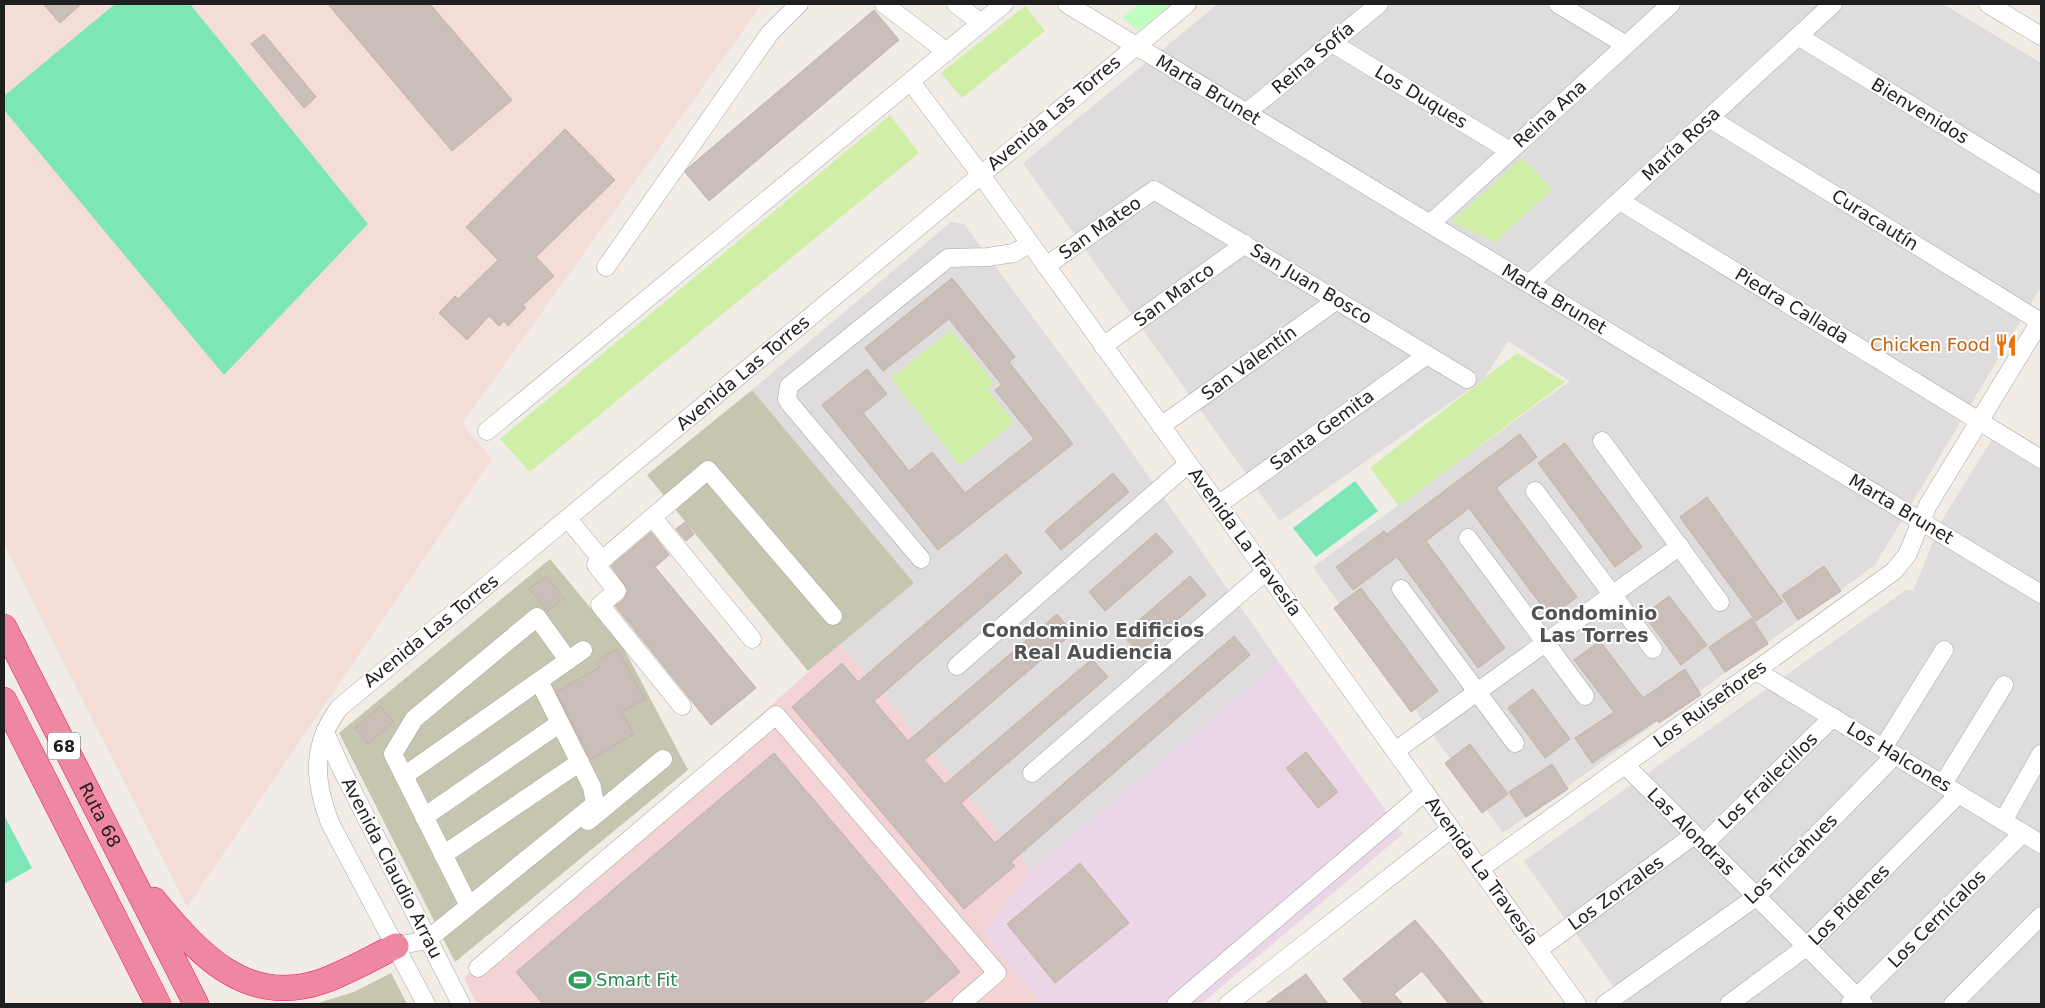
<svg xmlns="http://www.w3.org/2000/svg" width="2045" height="1008" font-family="'DejaVu Sans',sans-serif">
<rect width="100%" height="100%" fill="#f1ece5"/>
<g fill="#dedcdc">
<path d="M 1218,4 L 1943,4 L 2041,63 L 2041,287 L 1875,565 L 1503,833 L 1313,567 L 1570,381 L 1508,341 L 1484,379 L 1280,521 L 1023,163 Z"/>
<path d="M 951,222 L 964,224 L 1109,420 L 1279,662 L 1031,871 L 840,644 L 914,583 L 752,390 Z"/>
<path d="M 1993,438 L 2041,467 L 2041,1004 L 1626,1004 L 1524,861 L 1906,590 L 1913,591 L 1942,520 Z"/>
</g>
<path fill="#f3d3d4" d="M 840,644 L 1031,871 L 983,933 L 1038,1000 L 1033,1004 L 477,1004 L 464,978 Z"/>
<path fill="#ebd6e8" d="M 1279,662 L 1403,834 L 1201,1004 L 1033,1004 L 1038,1000 L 983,933 L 1031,871 Z"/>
<path fill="#f4ddd7" d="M 4,4 L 762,4 L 462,424 L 492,459 L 187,907 L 4,544 Z"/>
<g fill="#c6c5af">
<path d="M 752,390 L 914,583 L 808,671 L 647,475 Z"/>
<path d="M 550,559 L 623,647 L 688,770 L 455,962 L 339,733 Z"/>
<path d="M 391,973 L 407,1004 L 315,1004 L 354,992 Z"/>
</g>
<g fill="#cfefa7">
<path d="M 1025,6 L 1045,31 L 962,98 L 941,73 Z"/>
<path d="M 890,115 L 919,153 L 530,472 L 500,439 Z"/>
<path d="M 1522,158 L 1552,190 L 1495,242 L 1451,222 Z"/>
<path d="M 951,330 L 994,383 L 987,389 L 1014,423 L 960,466 L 891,378 Z"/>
<path d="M 1517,353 L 1565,382 L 1399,506 L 1370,468 Z"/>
</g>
<path fill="#bffec0" d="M 1139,4 L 1171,4 L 1138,31 L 1122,17 Z"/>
<g fill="#7de6b7">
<path d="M 115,4 L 190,4 L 368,224 L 224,375 L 4,110 L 4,96 Z"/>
<path d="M 1355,481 L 1378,511 L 1316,557 L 1293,528 Z"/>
<path d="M 4,815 L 32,868 L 4,884 Z"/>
</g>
<g fill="#c9beb8" stroke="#c4b1a6">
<path d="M 43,4 L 81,4 L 60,23 Z"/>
<path d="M 328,4 L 430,4 L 512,100 L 452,151 Z"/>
<path d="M 874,10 L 899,40 L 709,201 L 685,172 L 688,168 Z"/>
<path d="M 264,34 L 316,97 L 304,108 L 251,44 Z"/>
<path d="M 565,129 L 615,180 L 536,257 L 554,276 L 523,305 L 526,308 L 508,326 L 504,321 L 499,326 L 489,316 L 467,340 L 439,313 L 455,296 L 458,299 L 498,260 L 466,227 Z"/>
<path d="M 952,278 L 1015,357 L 1009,362 L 1073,444 L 938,550 L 822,405 L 867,369 L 887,394 L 863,413 L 909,471 L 932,452 L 965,493 L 1034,439 L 995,390 L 1002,385 L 949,319 L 883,371 L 865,348 Z"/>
<path d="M 1520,434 L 1537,457 L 1496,488 L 1577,597 L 1550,617 L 1469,508 L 1426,541 L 1505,648 L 1478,668 L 1397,557 L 1353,590 L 1336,567 L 1384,531 L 1387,534 Z"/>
<path d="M 1565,443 L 1642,547 L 1615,567 L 1538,463 Z"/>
<path d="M 1113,473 L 1129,492 L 1061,550 L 1045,531 Z"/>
<path d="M 1707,497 L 1783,602 L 1756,621 L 1680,517 Z"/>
<path d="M 685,522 L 694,534 L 686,541 L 676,529 Z"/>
<path d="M 651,532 L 669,555 L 655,567 L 756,688 L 711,725 L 615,606 L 624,599 L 628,590 L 611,566 Z"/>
<path d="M 1156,533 L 1173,552 L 1105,611 L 1089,592 Z"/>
<path d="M 1006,554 L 1022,573 L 874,701 L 908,741 L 1057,614 L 1073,633 L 924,760 L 945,784 L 1092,659 L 1108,677 L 961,803 L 995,843 L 1234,636 L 1250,655 L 1011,862 L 1015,866 L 964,909 L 792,707 L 842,663 L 858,682 Z"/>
<path d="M 1824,566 L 1841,591 L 1798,620 L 1782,595 Z"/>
<path d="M 546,576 L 564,598 L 547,611 L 529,589 Z"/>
<path d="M 1190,576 L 1206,595 L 1139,653 L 1122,635 Z"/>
<path d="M 1361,588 L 1438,691 L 1411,712 L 1334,608 Z"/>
<path d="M 1669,596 L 1707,645 L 1681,665 L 1644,615 Z"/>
<path d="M 1752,618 L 1768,644 L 1725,672 L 1709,647 Z"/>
<path d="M 1600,641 L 1643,698 L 1685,669 L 1701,695 L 1659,723 L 1657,720 L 1592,763 L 1575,738 L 1614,712 L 1574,660 Z"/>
<path d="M 617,649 L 645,699 L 622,712 L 634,734 L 591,759 L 556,692 L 600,667 L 596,661 Z"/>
<path d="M 1533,689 L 1570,739 L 1545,758 L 1508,708 Z"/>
<path d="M 380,706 L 394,722 L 368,744 L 355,728 Z"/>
<path d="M 1470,744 L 1508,794 L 1482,813 L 1445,763 Z"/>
<path d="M 1306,752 L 1338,792 L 1318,808 L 1286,768 Z"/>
<path d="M 774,753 L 960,972 L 921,1004 L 543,1004 L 516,972 Z"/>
<path d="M 1552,764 L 1568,789 L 1526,817 L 1509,792 Z"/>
<path d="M 1080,863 L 1129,923 L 1055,983 L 1007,924 Z"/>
<path d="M 1415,920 L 1443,953 L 1484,1004 L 1449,1004 L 1422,971 L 1394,994 L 1403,1004 L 1364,1004 L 1343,979 Z"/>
<path d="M 1306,974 L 1328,1004 L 1265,1004 Z"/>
</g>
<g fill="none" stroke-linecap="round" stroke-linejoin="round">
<defs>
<g id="minor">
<path d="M 884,4 L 947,52"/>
<path d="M 956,4 L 981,23"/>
<path d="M 1067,4 L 2041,594"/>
<path d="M 1558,4 L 1626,45"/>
<path d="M 1988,4 L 2041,36"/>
<path d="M 1798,36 L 2041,185"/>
<path d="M 1332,43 L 1510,151"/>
<path d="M 911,82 L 981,175 L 1577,1004"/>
<path d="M 1246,113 L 1379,4"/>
<path d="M 1709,118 L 2041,322"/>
<path d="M 1620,201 L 2041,459"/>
<path d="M 1430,224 L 1671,4"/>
<path d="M 1046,266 L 1154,190 L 1467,379"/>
<path d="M 606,267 L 770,33 L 799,4"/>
<path d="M 1529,284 L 1833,4"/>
<path d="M 1103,346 L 1245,244"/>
<path d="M 1161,426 L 1337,300"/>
<path d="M 487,431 L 1004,4"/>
<path d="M 1602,441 L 1720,602"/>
<path d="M 1535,491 L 1653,649"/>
<path d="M 1218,505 L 1427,355"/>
<path d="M 653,518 L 752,639"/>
<path d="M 568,519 L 602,560 L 708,470 L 833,616"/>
<path d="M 1468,538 L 1585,696"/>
<path d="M 921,559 L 791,405 L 787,399 L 789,386 L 948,258 L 988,257 L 1014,253 L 1030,243"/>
<path d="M 602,560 L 596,565 L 617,591 L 600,605 L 682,706"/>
<path d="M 1401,589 L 1515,743"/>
<path d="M 957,666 L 1188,464"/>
<path d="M 1756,671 L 2041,844"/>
<path d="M 325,732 L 341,768 L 461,1004"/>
<path d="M 1883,748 L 1944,650"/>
<path d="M 1395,751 L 1680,546"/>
<path d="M 1625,765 L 1864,1004"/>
<path d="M 1032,773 L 1266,571"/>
<path d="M 404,776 L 583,650"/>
<path d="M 1943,784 L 2004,685"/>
<path d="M 424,817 L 560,723"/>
<path d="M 588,821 L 663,759"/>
<path d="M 2003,821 L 2041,754"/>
<path d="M 1704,844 L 1833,717"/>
<path d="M 443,855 L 580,762"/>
<path d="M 1480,869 L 1894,571 L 1907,555 L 1928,505 L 2041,320"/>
<path d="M 469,906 L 393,754 L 414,719 L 537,617 L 568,660"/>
<path d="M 396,946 L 427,940 L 595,804 L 592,787 L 539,681"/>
<path d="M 1538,950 L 1694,835"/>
<path d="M 478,968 L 776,715 L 997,973 L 961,1004"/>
<path d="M 426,1004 L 330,823 C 314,781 311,746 339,708 L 1187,4"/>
<path d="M 1176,1004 L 1425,792"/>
<path d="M 1228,1004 L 1451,829"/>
<path d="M 1605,1004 L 1756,897 L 1895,755"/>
<path d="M 1729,1004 L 1806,947 L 1959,794"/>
<path d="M 1850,1004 L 2023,833"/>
<path d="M 1953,1004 L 2041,916"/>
</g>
<g id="highway">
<path id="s1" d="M 4,627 L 196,1004"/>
<path d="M 4,700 L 158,1004"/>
<path d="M 154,900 C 198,953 246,1008 323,981 C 348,972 372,958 396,946"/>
</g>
</defs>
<use href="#minor" stroke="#a6a6a6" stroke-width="19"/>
<use href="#highway" stroke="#ea176d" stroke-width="26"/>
<use href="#minor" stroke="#fff" stroke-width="18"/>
<use href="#highway" stroke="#ee87a0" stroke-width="25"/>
</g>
<defs>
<symbol id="restaurant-bare" viewBox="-9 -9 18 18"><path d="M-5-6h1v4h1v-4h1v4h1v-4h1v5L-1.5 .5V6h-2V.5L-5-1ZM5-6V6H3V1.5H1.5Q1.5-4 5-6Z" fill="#e8710a" stroke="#fff" stroke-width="2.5" paint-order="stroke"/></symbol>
<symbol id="stadium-bare" viewBox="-9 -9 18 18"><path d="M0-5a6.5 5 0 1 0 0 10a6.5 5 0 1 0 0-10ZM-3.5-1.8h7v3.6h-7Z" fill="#2e9e5b" stroke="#fff" stroke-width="2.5" paint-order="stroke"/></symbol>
</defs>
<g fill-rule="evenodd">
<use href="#restaurant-bare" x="1990" y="329" width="32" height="32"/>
<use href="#stadium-bare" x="564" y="964" width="32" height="32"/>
</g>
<g text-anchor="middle" stroke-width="4" stroke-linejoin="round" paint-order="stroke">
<rect fill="#fff" stroke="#626262" stroke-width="1" x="48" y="732.5" width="32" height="27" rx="4"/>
<g font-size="16" font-weight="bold" fill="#1f1f1f">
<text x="64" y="752">68</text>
</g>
<g font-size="18" fill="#1f1f1f" stroke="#fff">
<text transform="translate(1313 58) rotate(-40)" y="6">Reina Sofía</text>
<text transform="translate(1208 90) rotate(31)" y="6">Marta Brunet</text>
<text transform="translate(1421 97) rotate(31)" y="6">Los Duques</text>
<text transform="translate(1920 111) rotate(31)" y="6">Bienvenidos</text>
<text transform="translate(1054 113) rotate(-40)" y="6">Avenida Las Torres</text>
<text transform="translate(1550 114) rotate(-42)" y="6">Reina Ana</text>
<text transform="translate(1681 144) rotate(-43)" y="6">María Rosa</text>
<text transform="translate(1875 220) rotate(32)" y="6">Curacautín</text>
<text transform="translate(1100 228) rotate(-35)" y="6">San Mateo</text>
<text transform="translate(1311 284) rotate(31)" y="6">San Juan Bosco</text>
<text transform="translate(1174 295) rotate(-36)" y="6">San Marco</text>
<text transform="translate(1554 299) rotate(31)" y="6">Marta Brunet</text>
<text transform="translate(1792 306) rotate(31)" y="6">Piedra Callada</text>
<text transform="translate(1249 363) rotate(-36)" y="6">San Valentín</text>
<text transform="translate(743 373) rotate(-40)" y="6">Avenida Las Torres</text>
<text transform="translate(1322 430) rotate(-36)" y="6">Santa Gemita</text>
<text transform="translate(1901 509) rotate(31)" y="6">Marta Brunet</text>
<text transform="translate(1245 542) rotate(54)" y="6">Avenida La Travesía</text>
<text transform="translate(431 631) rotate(-39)" y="6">Avenida Las Torres</text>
<text transform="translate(1710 704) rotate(-36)" y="6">Los Ruiseñores</text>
<text transform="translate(1899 757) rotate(31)" y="6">Los Halcones</text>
<text transform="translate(1768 781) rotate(-44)" y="6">Los Frailecillos</text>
<text dy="6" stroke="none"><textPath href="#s1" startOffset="211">Ruta 68</textPath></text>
<text transform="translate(1691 832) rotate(45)" y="6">Las Alondras</text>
<text transform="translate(1791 859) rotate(-44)" y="6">Los Tricahues</text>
<text transform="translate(392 868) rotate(63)" y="6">Avenida Claudio Arrau</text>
<text transform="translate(1482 871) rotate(54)" y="6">Avenida La Travesía</text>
<text transform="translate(1616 893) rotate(-36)" y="6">Los Zorzales</text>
<text transform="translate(1849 905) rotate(-45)" y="6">Los Pidenes</text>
<text transform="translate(1937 919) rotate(-45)" y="6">Los Cernícalos</text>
</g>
<g font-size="18" fill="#c56008" stroke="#fff" text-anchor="end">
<text x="1990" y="351">Chicken Food</text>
</g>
<g font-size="18" fill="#27864d" stroke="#fff" text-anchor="start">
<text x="596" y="986">Smart Fit</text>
</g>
<g font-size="19" font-weight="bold" fill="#525252" stroke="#fff">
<text x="1594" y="620">Condominio<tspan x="1594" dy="22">Las Torres</tspan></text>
<text x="1093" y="637">Condominio Edificios<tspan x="1093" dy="22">Real Audiencia</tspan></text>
</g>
</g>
<rect width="2045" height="1008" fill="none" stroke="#1f1f1f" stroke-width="10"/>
</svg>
